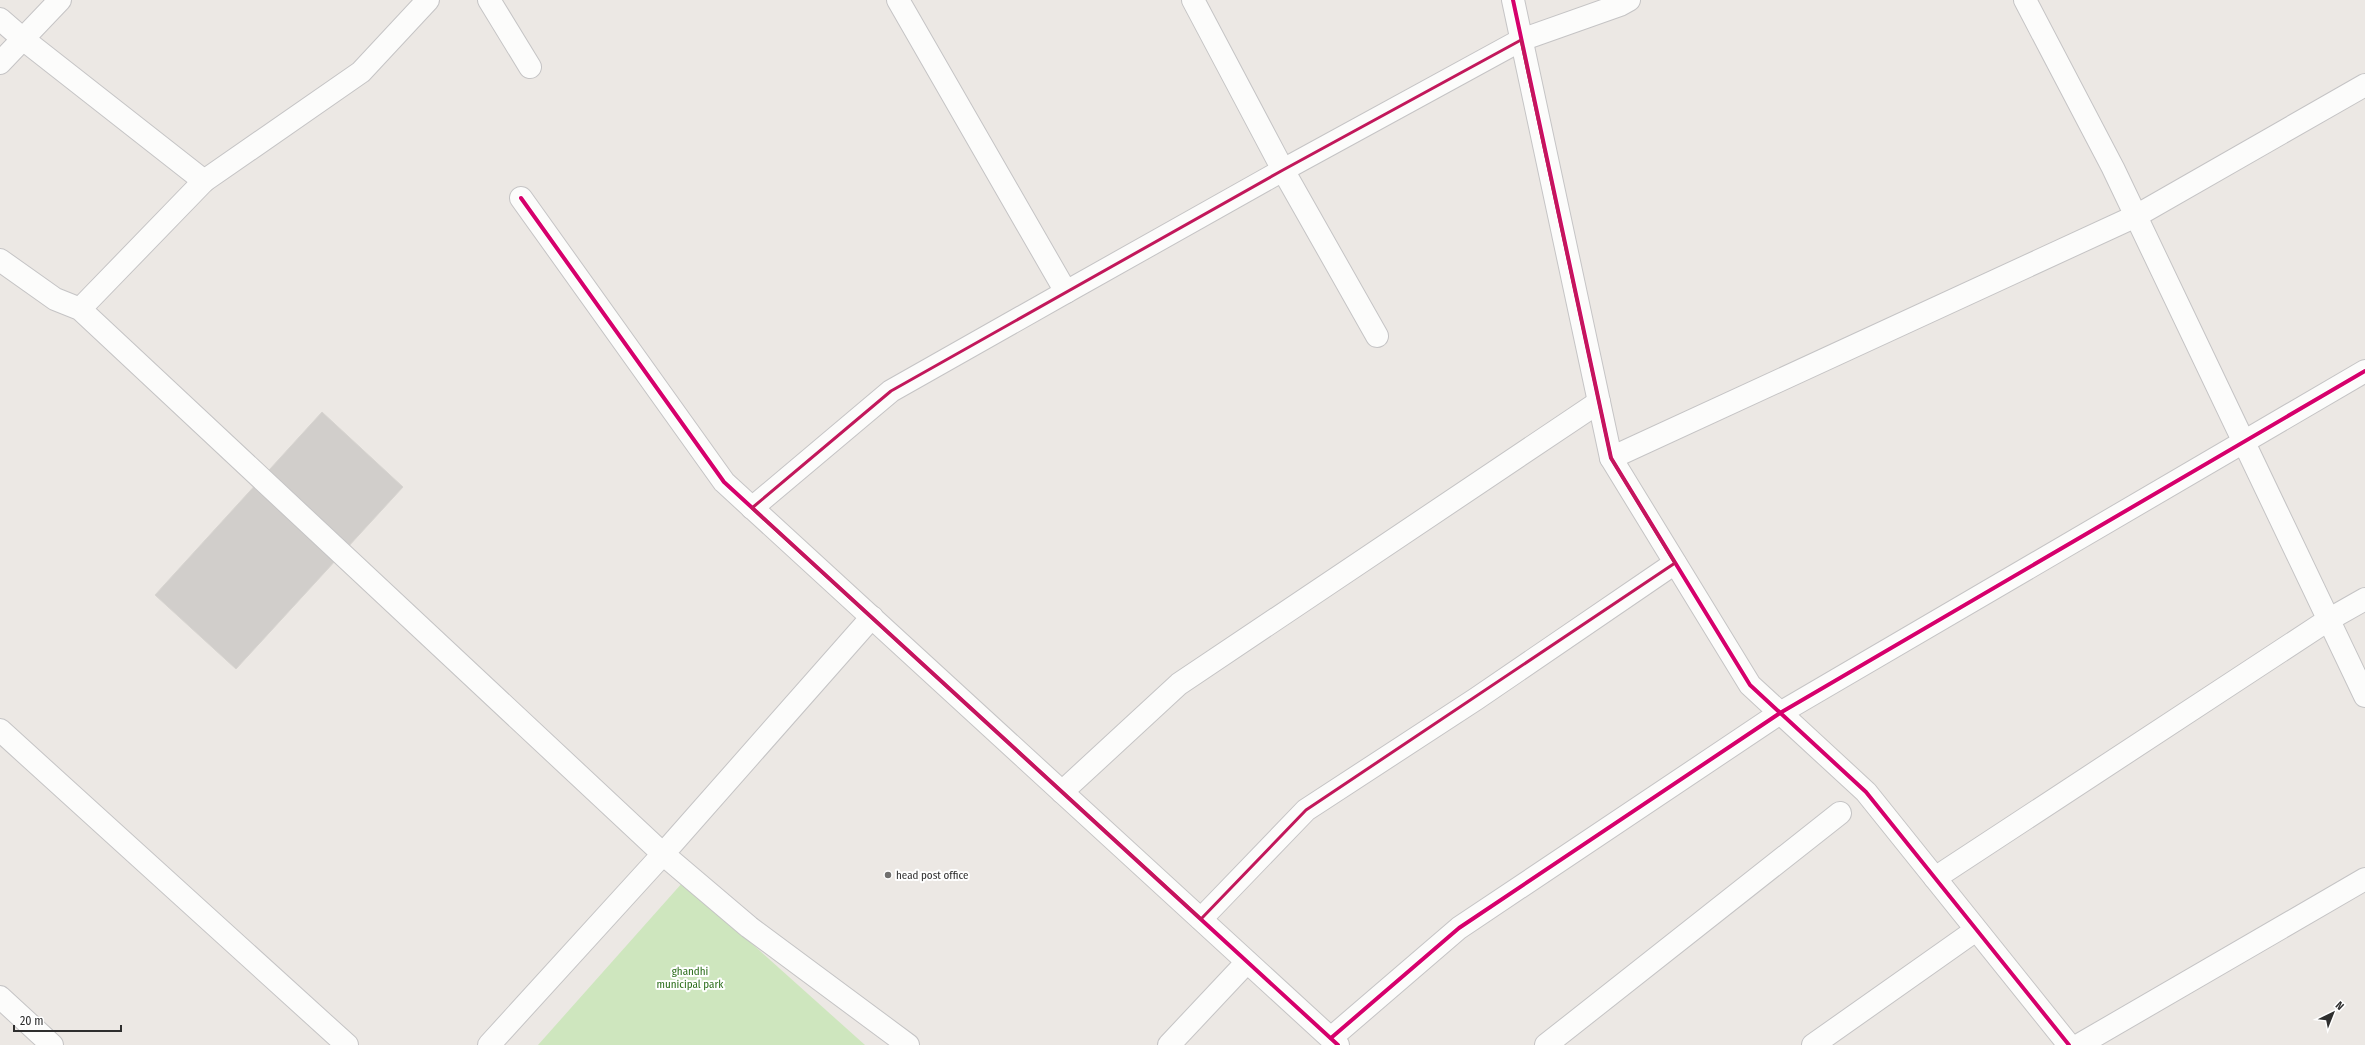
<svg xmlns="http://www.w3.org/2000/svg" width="2365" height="1045" font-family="'Fira Sans Condensed',sans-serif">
<rect width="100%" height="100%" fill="#ece8e4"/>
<path fill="#cee6be" d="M 683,882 L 865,1045 L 538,1045 Z"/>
<path fill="#d1cecb" stroke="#d7d4d0" d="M 322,412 L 403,487 L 236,669 L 155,595 Z"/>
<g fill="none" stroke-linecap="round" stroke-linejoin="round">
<defs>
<g id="street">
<path d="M 489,0 L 530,67"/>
<path d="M 898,0 L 1066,292 L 1283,170 L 1521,40 L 1620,5 L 1629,0"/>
<path d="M 1193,0 L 1283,170 L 1377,336"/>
<path d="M 1513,0 L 1611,458 L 1750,685 L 1866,792 L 2069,1045"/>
<path d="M 2025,0 L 2113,168 L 2365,696"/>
<path d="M 0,19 L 23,39 L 204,181"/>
<path d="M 0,63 L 60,0"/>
<path d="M 521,198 L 724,482 L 1338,1045"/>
<path d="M 0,260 L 55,299 L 80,309 L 663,854 L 489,1045"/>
<path d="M 80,309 L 204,181 L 361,72 L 428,0"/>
<path d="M 1611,458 L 2136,216 L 2365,85"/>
<path d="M 752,508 L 891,391 L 1066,292"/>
<path d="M 872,617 L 663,854 L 749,927 L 908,1045"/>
<path d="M 0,730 L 347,1045"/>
<path d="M 1062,792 L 1179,684 L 1599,402"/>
<path d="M 1935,878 L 2328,620 L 2365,599"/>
<path d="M 1201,919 L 1306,810 L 1476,699 L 1675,563"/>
<path d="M 0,997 L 52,1045"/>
<path d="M 1331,1038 L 1459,928 L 1780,713 L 2365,371"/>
<path d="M 1169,1045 L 1247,962"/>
<path d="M 1546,1045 L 1840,813"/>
<path d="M 1813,1045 L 1976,930"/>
<path d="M 2079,1045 L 2365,879"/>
</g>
</defs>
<use href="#street" stroke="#c5c4c5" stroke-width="24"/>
<use href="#street" stroke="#fcfcfb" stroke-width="22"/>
<defs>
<g id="cycleway">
<path d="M 1513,0 L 1611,458 L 1750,685 L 1866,792 L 2069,1045"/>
<path d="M 521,198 L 724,482 L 1338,1045"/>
<path d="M 1331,1038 L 1459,928 L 1780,713 L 2365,371"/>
</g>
</defs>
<use href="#cycleway" stroke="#fff" stroke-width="6"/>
<use href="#cycleway" stroke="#d6006c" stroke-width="4"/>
</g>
<path fill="none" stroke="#c2185b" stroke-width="3" stroke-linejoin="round" d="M 1521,40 L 1611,458 L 1675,563 L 1306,810 L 1201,919 L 752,508 L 891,391 L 1283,170 Z"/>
<circle fill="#706f6e" stroke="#fff" stroke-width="1.5" cx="888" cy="875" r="4"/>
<g text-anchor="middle" stroke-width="4" stroke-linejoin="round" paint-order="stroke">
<g font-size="11" fill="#2e2e2e" stroke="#fff" text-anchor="start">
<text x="896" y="879">head post office</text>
</g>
<g font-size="11" fill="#2c6e1b" stroke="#fff">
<text x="690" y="975">ghandhi<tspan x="690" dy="13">municipal park</tspan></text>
</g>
</g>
<g transform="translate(2333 1013) rotate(43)" stroke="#ffffff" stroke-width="3" paint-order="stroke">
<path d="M0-3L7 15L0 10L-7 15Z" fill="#2e2e2e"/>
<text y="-6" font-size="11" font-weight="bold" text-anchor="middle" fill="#2e2e2e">N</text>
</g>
<path d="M14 1025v6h107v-6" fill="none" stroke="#2e2e2e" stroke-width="2"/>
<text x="20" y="1025" font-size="12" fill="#2e2e2e" stroke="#ffffff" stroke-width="3" paint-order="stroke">20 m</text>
</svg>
